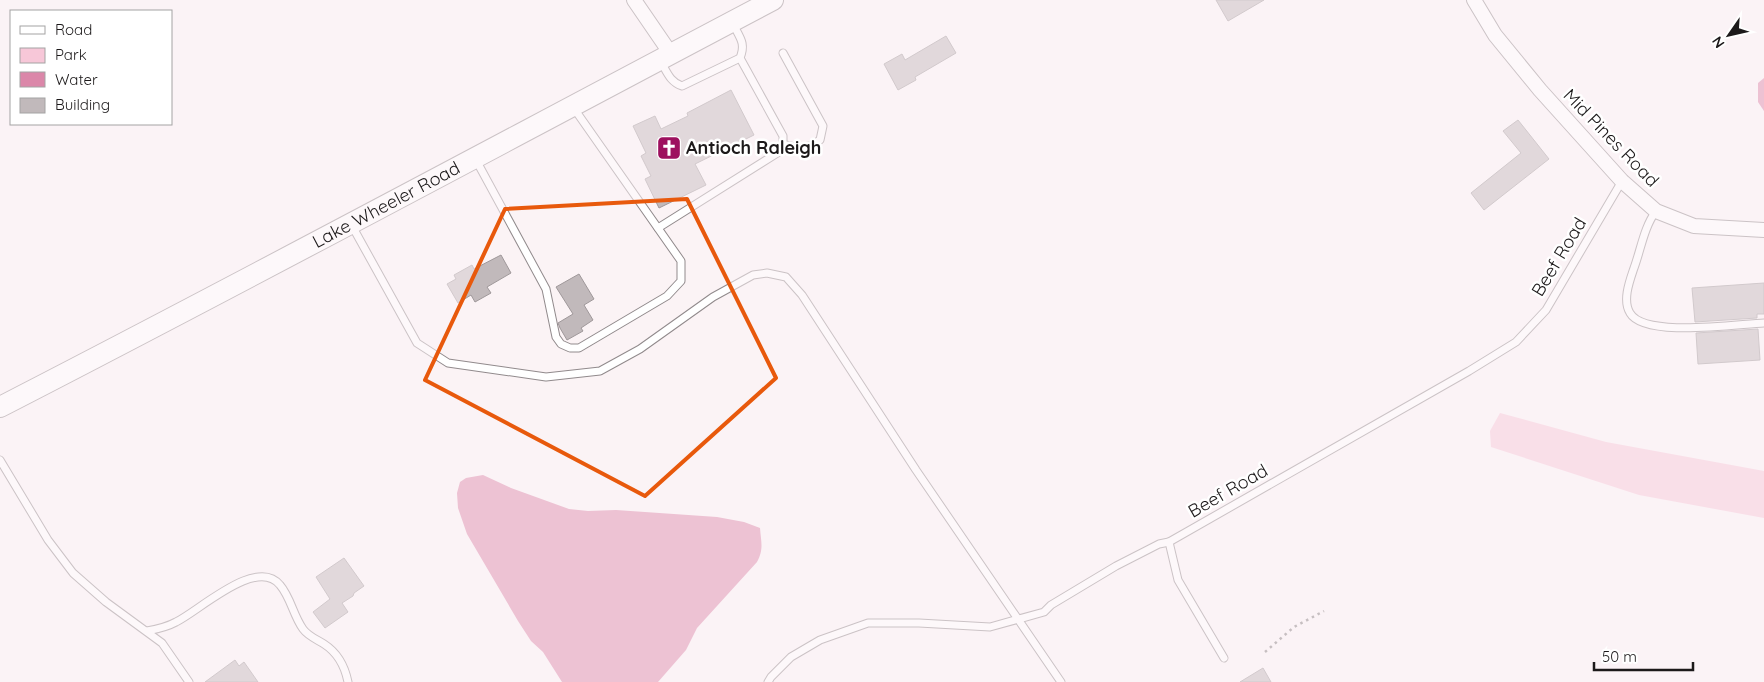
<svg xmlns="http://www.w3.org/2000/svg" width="1764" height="682" font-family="Quicksand,sans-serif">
<rect width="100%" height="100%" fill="#fbf3f5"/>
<path fill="#f7c7d8" d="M 1500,413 L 1606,442 L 1764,471 L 1764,518 L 1639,495 L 1491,447 L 1490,431 Z"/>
<g fill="#db87a9">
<path d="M 1764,78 L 1764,111 L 1758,102 L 1758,83 Z"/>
<path d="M 483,475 L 511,488 L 569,509 L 588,511 L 616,510 L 717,517 L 744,522 L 760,528 C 761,542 764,549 757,562 L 697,628 L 686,650 L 658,682 L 562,682 L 543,652 L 531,641 L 518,621 L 467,534 L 458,508 L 457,493 L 460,482 L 466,478 Z"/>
</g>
<g fill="#c1b9bb" stroke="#9f989a">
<path d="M 1216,0 L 1264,0 L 1228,21 Z"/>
<path d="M 946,36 L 956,53 L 915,77 L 916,80 L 898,90 L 884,64 L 902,54 L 905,60 Z"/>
<path d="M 731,90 L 754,135 L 695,164 L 706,185 L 659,208 L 645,179 L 651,176 L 641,156 L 646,153 L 633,126 L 655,116 L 661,129 L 688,116 L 687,113 Z"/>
<path d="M 1518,120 L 1549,159 L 1484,210 L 1471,193 L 1521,153 L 1503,131 Z"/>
<path d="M 501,255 L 511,273 L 487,287 L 491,293 L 475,302 L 471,295 L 458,303 L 447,284 L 456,279 L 454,275 L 472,265 L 474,269 Z"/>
<path d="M 579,274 L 594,299 L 584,305 L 593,320 L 581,328 L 583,331 L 567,340 L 560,328 L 558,323 L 573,314 L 556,287 Z"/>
<path d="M 1764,283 L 1764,314 L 1757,314 L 1757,318 L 1695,322 L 1692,288 Z"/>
<path d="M 1758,329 L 1760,360 L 1698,364 L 1696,333 Z"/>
<path d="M 344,558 L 364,586 L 354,593 L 353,596 L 342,603 L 348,612 L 325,628 L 313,612 L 330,599 L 316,577 Z"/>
<path d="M 235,660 L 239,666 L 244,662 L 258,682 L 205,682 Z"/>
<path d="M 1263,668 L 1271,682 L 1240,682 Z"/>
</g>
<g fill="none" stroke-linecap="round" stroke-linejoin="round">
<defs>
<g id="lane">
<path d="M 661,62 C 667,72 670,82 682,86 L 740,58 C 746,43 740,38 733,24"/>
<path d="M 783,144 C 800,149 805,150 820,140 L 823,126 L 783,53"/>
<path d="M 476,160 L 546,289 L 556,337 L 561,344 L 570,348 L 579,348 L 667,296 L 681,281 L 681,261 L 573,107"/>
<path d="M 1656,211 C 1644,227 1641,249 1634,268 C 1630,280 1622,300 1630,313 C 1644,338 1737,324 1764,323"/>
<path d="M 351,224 L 417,343 L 448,363 L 546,377 L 600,371 L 640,349 L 713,297 L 753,275 L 767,273 L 786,277 L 802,295 L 916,470 L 1061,682"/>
<path d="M 658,228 L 779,152 L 783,144 L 783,136 L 740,58"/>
<path d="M 0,460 L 48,540 L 73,573 L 106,602 L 162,643 L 189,682"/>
<path d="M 1169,542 L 1178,580 L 1224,658"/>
<path d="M 147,631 C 158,629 167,627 176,622 C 199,611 257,556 280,585 C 291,598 293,615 303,629 C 308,636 316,639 324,644 C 338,653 345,667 348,682"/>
<path d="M 768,682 L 771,677 L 791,657 L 820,640 L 868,623 L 919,623 L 990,627 L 1044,612 L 1051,605 L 1116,566 L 1159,544 L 1169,542 L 1469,371 L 1516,342 L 1546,310 L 1622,181"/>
</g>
<g id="street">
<path d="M 634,0 L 671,54"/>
<path d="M 1474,0 L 1495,35 L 1540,90 L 1622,181 L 1656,211 L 1694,226 L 1764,230"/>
</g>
<g id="secondary">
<path id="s1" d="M 0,407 C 259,274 515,136 773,0"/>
</g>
</defs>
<use href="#lane" stroke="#918a8c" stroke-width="9"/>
<use href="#street" stroke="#918a8c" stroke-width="16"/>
<use href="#secondary" stroke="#918a8c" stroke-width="22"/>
<path stroke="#868082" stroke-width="2.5" stroke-dasharray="2.5 4" stroke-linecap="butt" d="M 1265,652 L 1294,627 L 1324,611"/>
<use href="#lane" stroke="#fff" stroke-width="7"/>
<use href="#street" stroke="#fff" stroke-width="14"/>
<use href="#secondary" stroke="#fff" stroke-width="20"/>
</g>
<path d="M0 0H1764V682H0ZM 687,199 L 776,378 L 645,496 L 425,380 L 505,209 Z" fill="#fbf3f5" fill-opacity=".55" fill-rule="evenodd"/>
<path fill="none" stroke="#e8590c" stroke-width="4" stroke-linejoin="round" d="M 687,199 L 776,378 L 645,496 L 425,380 L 505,209 Z"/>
<defs>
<symbol id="church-square" viewBox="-11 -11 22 22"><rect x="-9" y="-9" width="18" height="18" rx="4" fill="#9d105e" stroke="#fff"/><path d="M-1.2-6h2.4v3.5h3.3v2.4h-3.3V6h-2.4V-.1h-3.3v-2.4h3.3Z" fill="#fff"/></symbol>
</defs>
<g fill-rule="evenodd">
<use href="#church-square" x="655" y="134" width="28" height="28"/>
</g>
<g text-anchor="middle" stroke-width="5" stroke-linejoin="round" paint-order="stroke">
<g font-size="18" fill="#1c191a" stroke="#fff">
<text transform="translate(1611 138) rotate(46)" y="6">Mid Pines Road</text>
<text dy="6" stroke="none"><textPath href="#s1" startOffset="436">Lake Wheeler Road</textPath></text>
<text transform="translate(1559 257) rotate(-59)" y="6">Beef Road</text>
<text transform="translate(1228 491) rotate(-30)" y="6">Beef Road</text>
</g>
<g font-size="18" font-weight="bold" fill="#1c191a" stroke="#fff" text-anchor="start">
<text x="686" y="154">Antioch Raleigh</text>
</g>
</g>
<rect x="10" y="10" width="162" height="115" fill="#ffffff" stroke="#a4a3a3"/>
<rect x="20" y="26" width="25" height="8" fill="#ffffff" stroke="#a4a3a3"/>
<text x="55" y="35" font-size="15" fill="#1c191a">Road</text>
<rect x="20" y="48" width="25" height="15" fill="#f7c7d8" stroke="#a4a3a3"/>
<text x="55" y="60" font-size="15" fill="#1c191a">Park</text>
<rect x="20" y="72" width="25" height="15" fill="#db87a9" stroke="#a4a3a3"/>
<text x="55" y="85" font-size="15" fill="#1c191a">Water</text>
<rect x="20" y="98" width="25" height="15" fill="#c1b9bb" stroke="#a4a3a3"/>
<text x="55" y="110" font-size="15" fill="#1c191a">Building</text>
<g transform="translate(1729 35) rotate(236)" stroke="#ffffff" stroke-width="4" paint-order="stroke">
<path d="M0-4L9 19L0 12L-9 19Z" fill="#1c191a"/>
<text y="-8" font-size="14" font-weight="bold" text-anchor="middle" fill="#1c191a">N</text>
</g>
<path d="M1594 662v8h99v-8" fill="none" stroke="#1c191a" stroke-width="2.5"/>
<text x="1602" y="662" font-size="15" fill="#1c191a" stroke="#ffffff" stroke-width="4" paint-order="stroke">50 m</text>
</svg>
